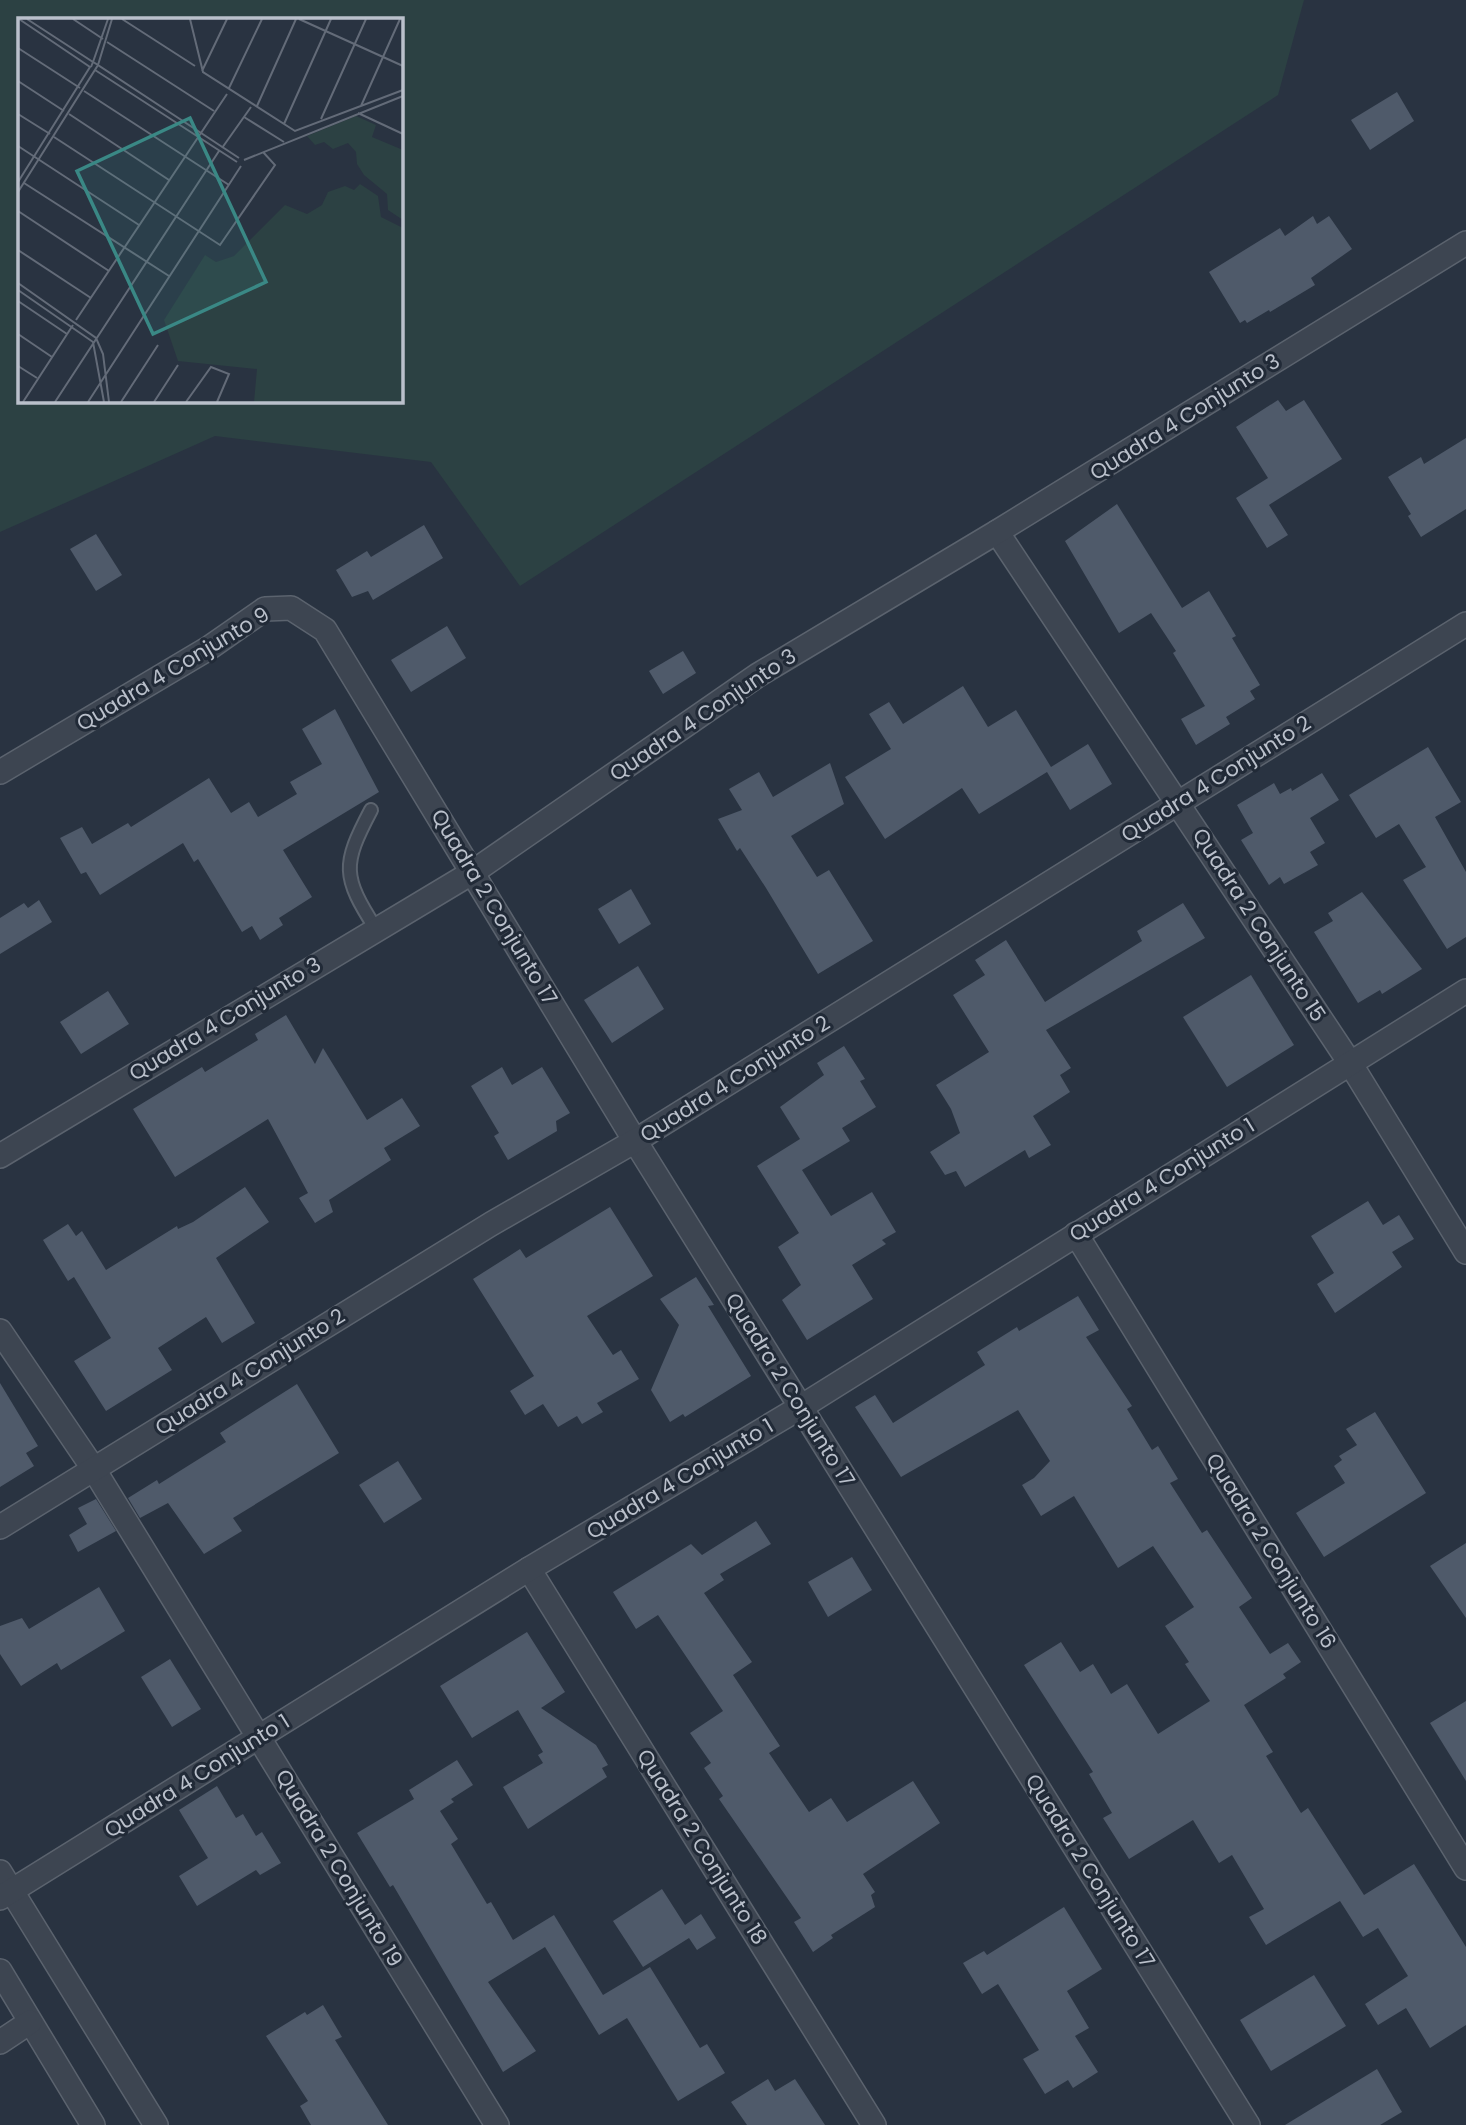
<svg xmlns="http://www.w3.org/2000/svg" width="1466" height="2125" font-family="Poppins,sans-serif">
<rect width="100%" height="100%" fill="#293341"/>
<path fill="#2c4143" fill-rule="evenodd" d="M 0,0 L 1304,0 L 1278,95 L 520,586 L 431,462 L 215,436 L 0,532 ZM 19,19 L 401,19 L 401,401 L 19,401 Z"/>
<g fill="#4f5a6a">
<path d="M 1397,92 L 1414,121 L 1370,150 L 1351,120 Z"/>
<path d="M 1313,216 L 1317,224 L 1329,216 L 1352,249 L 1311,278 L 1315,285 L 1270,312 L 1269,310 L 1247,323 L 1245,320 L 1240,323 L 1209,272 L 1280,228 L 1285,236 Z"/>
<path d="M 1278,400 L 1286,411 L 1304,400 L 1342,459 L 1269,505 L 1288,535 L 1267,548 L 1236,498 L 1268,478 L 1236,427 Z"/>
<path d="M 1466,438 L 1466,509 L 1421,537 L 1408,516 L 1411,514 L 1388,477 L 1421,457 L 1424,464 Z"/>
<path d="M 1117,504 L 1182,608 L 1209,591 L 1236,636 L 1232,638 L 1260,685 L 1250,691 L 1255,699 L 1226,717 L 1230,724 L 1196,745 L 1181,719 L 1205,706 L 1173,653 L 1176,651 L 1151,613 L 1119,633 L 1065,541 Z"/>
<path d="M 424,525 L 443,558 L 373,600 L 368,591 L 352,597 L 336,570 L 367,551 L 371,557 Z"/>
<path d="M 96,534 L 122,575 L 96,591 L 70,549 Z"/>
<path d="M 447,626 L 466,658 L 411,692 L 391,660 Z"/>
<path d="M 683,651 L 696,673 L 663,694 L 649,671 Z"/>
<path d="M 963,686 L 988,727 L 1016,710 L 1051,767 L 1088,744 L 1112,784 L 1070,810 L 1047,772 L 979,814 L 962,788 L 885,839 L 845,777 L 891,749 L 869,714 L 889,702 L 903,724 Z"/>
<path d="M 335,709 L 379,792 L 283,850 L 312,897 L 279,918 L 283,925 L 260,940 L 252,926 L 242,932 L 198,859 L 194,862 L 183,843 L 100,895 L 86,872 L 81,874 L 60,838 L 82,827 L 92,844 L 128,823 L 131,827 L 209,778 L 231,813 L 249,802 L 258,817 L 297,794 L 290,782 L 322,764 L 302,729 Z"/>
<path d="M 1428,747 L 1461,802 L 1435,817 L 1466,872 L 1466,937 L 1447,949 L 1403,880 L 1426,867 L 1399,824 L 1376,838 L 1349,795 Z"/>
<path d="M 830,763 L 844,804 L 791,836 L 817,877 L 829,870 L 873,941 L 818,974 L 766,888 L 740,848 L 737,851 L 718,819 L 742,810 L 729,789 L 759,772 L 773,797 Z"/>
<path d="M 1322,773 L 1339,800 L 1310,818 L 1325,843 L 1310,852 L 1318,865 L 1284,884 L 1280,877 L 1269,885 L 1241,840 L 1253,833 L 1237,805 L 1274,783 L 1280,794 L 1291,788 L 1292,791 Z"/>
<path d="M 631,889 L 651,924 L 619,944 L 598,909 Z"/>
<path d="M 1362,892 L 1422,969 L 1382,994 L 1380,990 L 1358,1003 L 1314,932 L 1333,921 L 1328,913 Z"/>
<path d="M 39,900 L 52,922 L 0,954 L 0,918 L 24,903 L 28,908 Z"/>
<path d="M 1183,903 L 1205,938 L 1046,1030 L 1071,1068 L 1060,1075 L 1070,1092 L 1033,1116 L 1051,1145 L 1029,1158 L 1025,1150 L 965,1187 L 956,1171 L 945,1175 L 930,1152 L 960,1133 L 951,1109 L 936,1085 L 989,1052 L 953,995 L 985,975 L 975,960 L 1006,940 L 1045,1002 L 1142,941 L 1137,931 Z"/>
<path d="M 638,966 L 664,1009 L 612,1043 L 584,1000 Z"/>
<path d="M 1251,975 L 1294,1045 L 1227,1087 L 1183,1017 Z"/>
<path d="M 108,991 L 129,1024 L 81,1054 L 60,1022 Z"/>
<path d="M 286,1015 L 315,1064 L 323,1048 L 367,1120 L 402,1098 L 420,1126 L 384,1148 L 391,1160 L 329,1200 L 333,1212 L 315,1223 L 299,1198 L 308,1193 L 268,1119 L 175,1177 L 133,1109 L 202,1067 L 205,1072 L 258,1040 L 255,1034 Z"/>
<path d="M 844,1046 L 865,1079 L 860,1081 L 876,1107 L 842,1128 L 850,1141 L 802,1170 L 831,1216 L 872,1192 L 896,1232 L 882,1240 L 886,1244 L 852,1265 L 873,1299 L 807,1340 L 782,1300 L 801,1285 L 778,1247 L 799,1233 L 757,1166 L 800,1139 L 780,1107 L 824,1075 L 817,1063 Z"/>
<path d="M 502,1067 L 512,1085 L 542,1067 L 570,1113 L 556,1121 L 557,1131 L 508,1160 L 494,1136 L 499,1133 L 471,1086 Z"/>
<path d="M 245,1187 L 269,1222 L 216,1258 L 255,1323 L 222,1343 L 206,1317 L 158,1348 L 172,1370 L 106,1411 L 74,1361 L 111,1338 L 74,1277 L 68,1281 L 43,1240 L 68,1224 L 76,1236 L 82,1231 L 106,1270 L 177,1226 L 178,1229 L 193,1222 Z"/>
<path d="M 1368,1201 L 1383,1225 L 1399,1215 L 1414,1239 L 1392,1252 L 1402,1267 L 1335,1313 L 1317,1284 L 1334,1273 L 1311,1236 Z"/>
<path d="M 610,1207 L 653,1276 L 587,1316 L 613,1355 L 621,1350 L 639,1379 L 597,1403 L 603,1412 L 582,1424 L 577,1416 L 558,1427 L 543,1404 L 525,1415 L 510,1391 L 534,1376 L 473,1279 L 520,1249 L 526,1258 Z"/>
<path d="M 696,1277 L 714,1305 L 708,1306 L 751,1376 L 685,1417 L 683,1414 L 670,1422 L 651,1390 L 679,1325 L 660,1299 Z"/>
<path d="M 1078,1296 L 1099,1330 L 1086,1337 L 1132,1406 L 1127,1409 L 1152,1450 L 1158,1446 L 1178,1479 L 1170,1483 L 1202,1533 L 1207,1530 L 1252,1598 L 1239,1607 L 1270,1654 L 1288,1643 L 1301,1662 L 1283,1674 L 1286,1678 L 1244,1705 L 1273,1752 L 1266,1756 L 1301,1813 L 1308,1808 L 1364,1895 L 1414,1864 L 1466,1947 L 1466,2025 L 1430,2048 L 1406,2008 L 1378,2025 L 1365,2004 L 1408,1976 L 1378,1928 L 1363,1937 L 1340,1901 L 1266,1945 L 1249,1917 L 1264,1909 L 1232,1855 L 1219,1863 L 1193,1820 L 1129,1859 L 1103,1818 L 1112,1813 L 1089,1774 L 1093,1772 L 1024,1665 L 1061,1642 L 1080,1672 L 1093,1664 L 1111,1694 L 1127,1684 L 1158,1734 L 1210,1701 L 1185,1664 L 1189,1662 L 1165,1626 L 1194,1607 L 1153,1546 L 1118,1568 L 1074,1496 L 1041,1516 L 1022,1485 L 1034,1478 L 1050,1461 L 1018,1410 L 901,1477 L 855,1407 L 875,1395 L 893,1423 L 985,1365 L 977,1352 L 1017,1327 L 1019,1331 Z"/>
<path d="M 0,1383 L 38,1446 L 26,1453 L 34,1466 L 0,1487 Z"/>
<path d="M 297,1384 L 339,1453 L 233,1518 L 242,1531 L 204,1554 L 168,1503 L 140,1518 L 128,1498 L 157,1480 L 159,1484 L 226,1442 L 220,1433 Z"/>
<path d="M 1375,1412 L 1426,1493 L 1324,1557 L 1296,1513 L 1345,1483 L 1334,1466 L 1342,1460 L 1339,1456 L 1357,1445 L 1346,1429 Z"/>
<path d="M 398,1461 L 422,1499 L 384,1523 L 359,1485 Z"/>
<path d="M 96,1499 L 116,1531 L 78,1552 L 69,1535 L 87,1524 L 78,1508 Z"/>
<path d="M 756,1521 L 771,1544 L 720,1574 L 724,1580 L 704,1593 L 752,1662 L 733,1675 L 780,1746 L 769,1753 L 809,1812 L 831,1798 L 847,1822 L 913,1781 L 940,1823 L 863,1874 L 875,1892 L 871,1895 L 875,1907 L 831,1935 L 833,1938 L 813,1952 L 794,1922 L 801,1918 L 719,1799 L 723,1796 L 704,1768 L 711,1763 L 690,1733 L 723,1711 L 658,1615 L 636,1629 L 613,1592 L 691,1544 L 702,1555 Z"/>
<path d="M 1466,1543 L 1466,1618 L 1430,1566 Z"/>
<path d="M 852,1557 L 872,1590 L 828,1617 L 808,1582 Z"/>
<path d="M 99,1587 L 125,1631 L 61,1670 L 57,1663 L 21,1686 L 0,1654 L 0,1626 L 22,1618 L 29,1629 Z"/>
<path d="M 527,1632 L 565,1692 L 541,1708 L 596,1745 L 608,1765 L 602,1768 L 607,1777 L 528,1829 L 503,1787 L 543,1763 L 538,1755 L 543,1752 L 518,1710 L 472,1738 L 440,1686 Z"/>
<path d="M 170,1659 L 201,1709 L 172,1727 L 141,1677 Z"/>
<path d="M 1466,1701 L 1466,1781 L 1430,1723 Z"/>
<path d="M 457,1760 L 473,1785 L 451,1799 L 454,1802 L 440,1811 L 458,1839 L 451,1844 L 487,1904 L 491,1902 L 513,1940 L 554,1915 L 603,1995 L 650,1967 L 700,2048 L 707,2044 L 725,2073 L 678,2101 L 627,2018 L 599,2035 L 545,1947 L 488,1982 L 536,2051 L 503,2072 L 393,1885 L 390,1887 L 357,1833 L 414,1799 L 409,1790 Z"/>
<path d="M 217,1786 L 236,1818 L 243,1814 L 256,1836 L 262,1832 L 281,1863 L 260,1875 L 256,1870 L 197,1906 L 179,1876 L 208,1858 L 179,1810 Z"/>
<path d="M 662,1889 L 685,1925 L 701,1914 L 716,1938 L 697,1950 L 689,1938 L 643,1967 L 613,1921 Z"/>
<path d="M 1064,1907 L 1102,1969 L 1067,1991 L 1089,2028 L 1075,2036 L 1098,2072 L 1073,2088 L 1068,2080 L 1045,2094 L 1023,2059 L 1039,2050 L 998,1984 L 982,1994 L 963,1963 L 984,1951 L 987,1955 Z"/>
<path d="M 1314,1975 L 1346,2026 L 1271,2071 L 1240,2020 Z"/>
<path d="M 323,2005 L 342,2037 L 335,2040 L 388,2125 L 311,2125 L 300,2106 L 308,2101 L 266,2036 L 305,2012 L 307,2015 Z"/>
<path d="M 1377,2069 L 1402,2112 L 1380,2125 L 1285,2125 Z"/>
<path d="M 768,2079 L 775,2091 L 795,2079 L 825,2125 L 747,2125 L 731,2102 Z"/>
</g>
<g fill="none" stroke-linecap="round" stroke-linejoin="round">
<defs>
<path id="lane" d="M 371,810 C 342,865 342,876 376,929"/>
<g id="street">
<path d="M 997,532 L 1350,1063 L 1466,1252"/>
<path d="M 0,772 L 209,648 L 265,609 L 291,608 L 325,630 L 635,1141 L 1248,2125"/>
<path d="M 0,1156 L 473,872 L 758,675 L 997,532 L 1466,243"/>
<path d="M 1076,1234 L 1466,1868"/>
<path d="M 0,1331 L 93,1468 L 497,2125"/>
<path d="M 0,1527 L 491,1224 L 635,1141 L 1466,624"/>
<path d="M 529,1569 L 874,2125"/>
<path d="M 0,1872 L 156,2125"/>
<path d="M 0,1898 L 529,1569 L 801,1407 L 1466,991"/>
<path d="M 0,1971 L 93,2125"/>
<path d="M 0,2042 L 30,2022"/>
</g>
</defs>
<use href="#lane" stroke="#5b636e" stroke-width="16"/>
<use href="#street" stroke="#5b636e" stroke-width="26"/>
<use href="#lane" stroke="#3d4551" stroke-width="12"/>
<use href="#street" stroke="#3d4551" stroke-width="23"/>
</g>
<g text-anchor="middle" stroke-width="6" stroke-linejoin="round" paint-order="stroke">
<g font-size="21" fill="#bac0cb" stroke="#212a37">
<text transform="translate(1185 417) rotate(-32)" y="7">Quadra 4 Conjunto 3</text>
<text transform="translate(173 669) rotate(-31)" y="7">Quadra 4 Conjunto 9</text>
<text transform="translate(703 715) rotate(-34)" y="7">Quadra 4 Conjunto 3</text>
<text transform="translate(1216 779) rotate(-32)" y="7">Quadra 4 Conjunto 2</text>
<text transform="translate(494 907) rotate(59)" y="7">Quadra 2 Conjunto 17</text>
<text transform="translate(1259 925) rotate(57)" y="7">Quadra 2 Conjunto 15</text>
<text transform="translate(225 1019) rotate(-31)" y="7">Quadra 4 Conjunto 3</text>
<text transform="translate(735 1079) rotate(-32)" y="7">Quadra 4 Conjunto 2</text>
<text transform="translate(1162 1180) rotate(-32)" y="7">Quadra 4 Conjunto 1</text>
<text transform="translate(250 1372) rotate(-32)" y="7">Quadra 4 Conjunto 2</text>
<text transform="translate(790 1390) rotate(58)" y="7">Quadra 2 Conjunto 17</text>
<text transform="translate(680 1479) rotate(-31)" y="7">Quadra 4 Conjunto 1</text>
<text transform="translate(1271 1551) rotate(58)" y="7">Quadra 2 Conjunto 16</text>
<text transform="translate(197 1776) rotate(-32)" y="7">Quadra 4 Conjunto 1</text>
<text transform="translate(702 1847) rotate(58)" y="7">Quadra 2 Conjunto 18</text>
<text transform="translate(339 1868) rotate(59)" y="7">Quadra 2 Conjunto 19</text>
<text transform="translate(1090 1871) rotate(58)" y="7">Quadra 2 Conjunto 17</text>
</g>
</g>
<g transform="translate(18 18)">
<rect width="385" height="385" fill="#293341"/>
<path d="M 338,98 L 358,107 L 354,119 L 385,132 L 385,202 L 370,192 L 369,176 L 346,157 L 339,146 L 338,134 L 330,125 L 315,131 L 306,124 L 297,127 L 289,118 ZM 342,166 L 360,178 L 363,199 L 385,210 L 385,384 L 236,384 L 239,351 L 160,343 L 146,302 L 187,237 L 198,244 L 216,238 L 267,187 L 289,196 L 304,187 L 310,174 L 327,168 L 336,172 Z" fill="#2c4143"/>
<path fill="none" stroke="#636b78" stroke-width="2" d="M 9,1 L 75,44 L 90,1M 55,1 L 85,21M 94,1 L 80,47 L 221,140M 104,1 L 177,48M 172,1 L 185,54 L 277,113 L 385,72M 281,1 L 385,48M 89,24 L 196,93M 0,30 L 62,70M 77,52 L 219,144M 184,53 L 209,1M 0,63 L 46,93M 211,70 L 244,1M 66,73 L 211,167M 239,88 L 278,1M 343,88 L 382,1M 340,95 L 385,116M 0,96 L 32,116M 51,96 L 151,162M 226,99 L 266,124M 303,101 L 348,1M 266,106 L 313,1M 36,119 L 202,227 L 257,147 L 245,134M 0,128 L 121,207M 204,130 L 233,89M 226,142 L 385,78M 0,164 L 72,49 L 1,1M 6,165 L 151,258M 0,174 L 80,47 L 75,44 L 73,49M 0,193 L 91,253M 0,232 L 73,280M 0,265 L 78,320 L 85,336 L 91,384M 0,272 L 75,324 L 86,384M 0,283 L 49,316M 58,302 L 209,76M 0,316 L 34,339M 0,348 L 19,360M 5,384 L 55,307M 37,384 L 201,133M 70,384 L 223,148M 103,384 L 140,327M 136,384 L 160,347M 168,384 L 193,349 L 211,356 L 199,384"/>
<path fill="#3a8885" fill-opacity="0.15" stroke="#3a8885" stroke-width="3.5" d="M 172,100 L 248,264 L 135,316 L 59,153 Z"/>
<rect width="385" height="385" fill="none" stroke="#bac0cb" stroke-width="3.5"/>
</g>
</svg>
